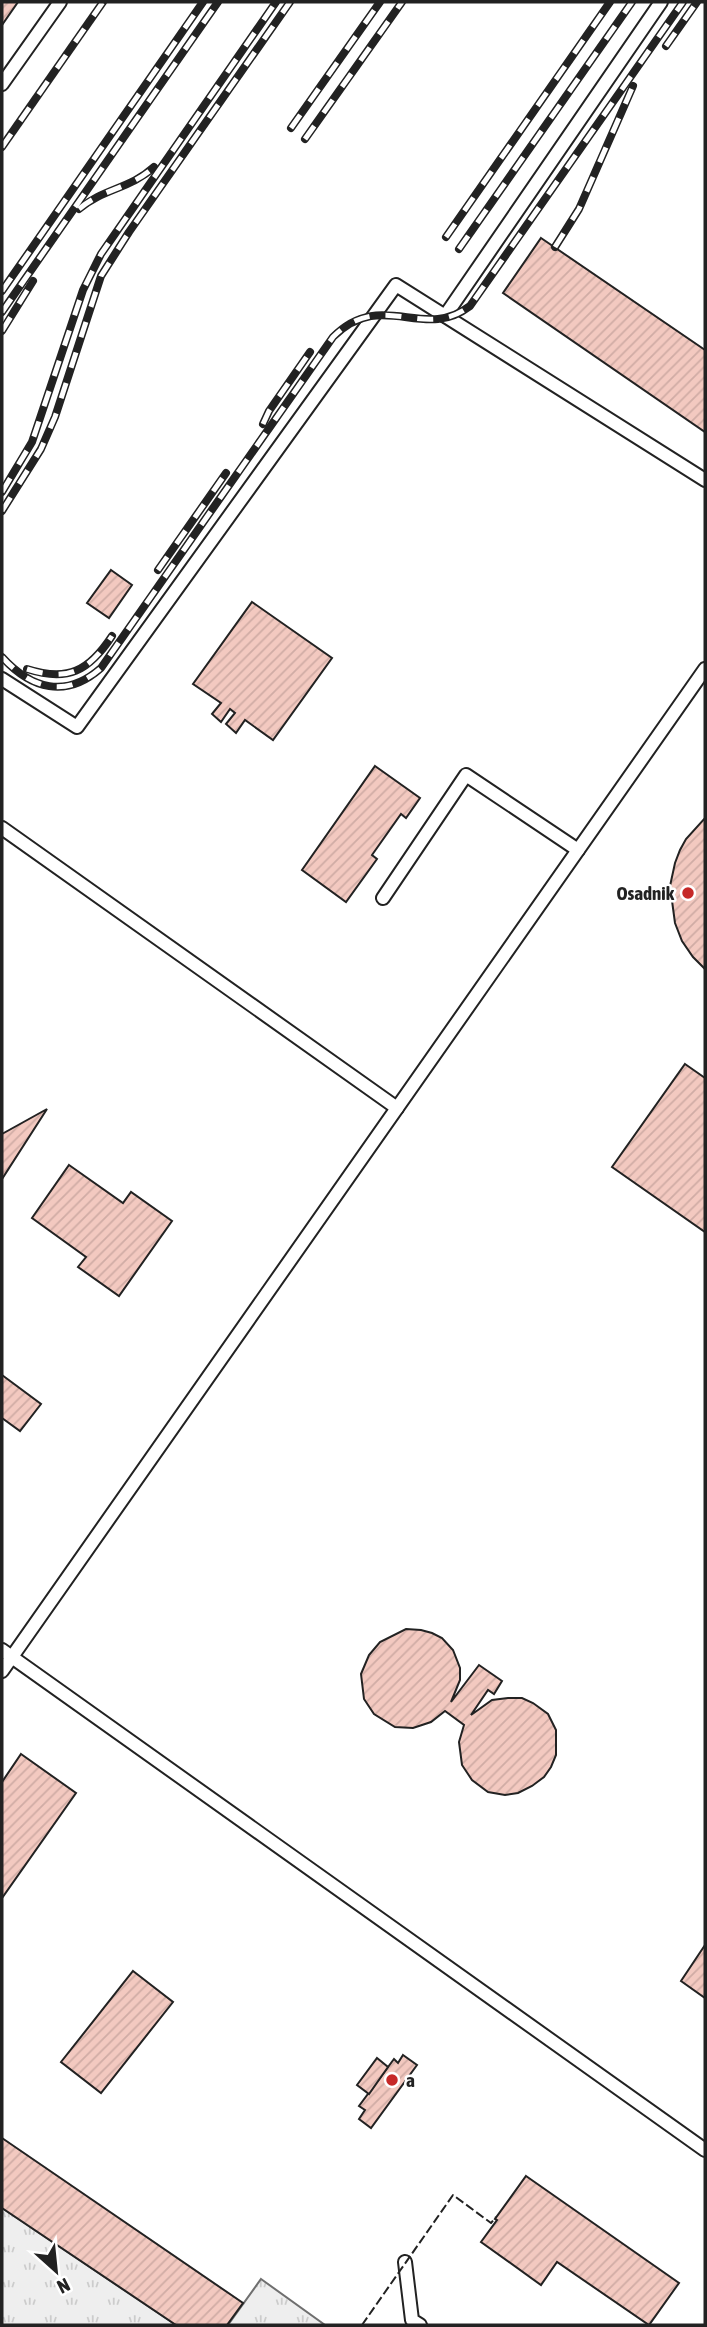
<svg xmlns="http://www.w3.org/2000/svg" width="707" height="2327" font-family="'Asap Condensed',sans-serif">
<defs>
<pattern id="grass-tufts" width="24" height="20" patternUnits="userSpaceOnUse" patternTransform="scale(1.75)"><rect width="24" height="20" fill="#eee"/><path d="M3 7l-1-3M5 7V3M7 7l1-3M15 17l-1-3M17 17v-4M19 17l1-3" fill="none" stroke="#ccc"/></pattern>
<pattern id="building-hatch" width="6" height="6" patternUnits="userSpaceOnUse" patternTransform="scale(1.75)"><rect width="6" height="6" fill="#f3c9c0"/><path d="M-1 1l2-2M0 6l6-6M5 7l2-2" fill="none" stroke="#d0aca5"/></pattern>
</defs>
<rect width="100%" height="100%" fill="#fff"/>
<g fill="url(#grass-tufts)" stroke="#6f6f6f" stroke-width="2">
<path d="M 2,2208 L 176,2325 L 2,2325 Z"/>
<path d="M 261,2279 L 325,2325 L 228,2325 Z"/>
</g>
<g fill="url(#building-hatch)" stroke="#222" stroke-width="2">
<path d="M 2,2 L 18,2 L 2,25 Z"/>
<path d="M 541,238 L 705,350 L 705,432 L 503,293 Z"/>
<path d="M 111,570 L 132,585 L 109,618 L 87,603 Z"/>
<path d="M 252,602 L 332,658 L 273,740 L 245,720 L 236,733 L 226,724 L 235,713 L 230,709 L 221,722 L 212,714 L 221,703 L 193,684 Z"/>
<path d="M 375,766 L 420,798 L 406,818 L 401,814 L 372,855 L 377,859 L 346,902 L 302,870 Z"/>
<path d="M 705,818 L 705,969 L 693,957 L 682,941 L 675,923 L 670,886 L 675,863 L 680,850 L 686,839 Z"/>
<path d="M 685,1064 L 705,1078 L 705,1232 L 612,1167 Z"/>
<path d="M 47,1109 L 2,1179 L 2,1134 Z"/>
<path d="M 69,1165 L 123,1203 L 131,1192 L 172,1221 L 119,1296 L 78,1267 L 86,1257 L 32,1218 Z"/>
<path d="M 2,1375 L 41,1404 L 20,1431 L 2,1418 Z"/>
<path d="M 406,1629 L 421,1630 L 432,1633 L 442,1638 L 453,1650 L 460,1668 L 460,1680 L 451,1702 L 479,1665 L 502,1681 L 494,1694 L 488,1690 L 471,1715 L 492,1700 L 508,1698 L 522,1698 L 533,1703 L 548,1714 L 556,1730 L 556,1755 L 551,1767 L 544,1777 L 532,1786 L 518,1793 L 505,1795 L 488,1792 L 472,1780 L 462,1765 L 459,1742 L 464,1725 L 445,1711 L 431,1722 L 413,1728 L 395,1727 L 374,1714 L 364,1699 L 361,1674 L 369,1655 L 380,1642 Z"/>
<path d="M 21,1754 L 76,1793 L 2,1898 L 2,1782 Z"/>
<path d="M 705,1945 L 705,1998 L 681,1981 Z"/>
<path d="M 133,1971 L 173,2002 L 101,2093 L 61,2062 Z"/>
<path d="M 403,2055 L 417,2065 L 371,2128 L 359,2119 L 365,2110 L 359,2106 L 394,2059 L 398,2063 Z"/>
<path d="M 377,2058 L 388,2067 L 369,2094 L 357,2085 Z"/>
<path d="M 2,2138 L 243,2303 L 227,2325 L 176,2325 L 2,2208 Z"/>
<path d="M 526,2176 L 679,2283 L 649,2325 L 557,2262 L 541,2285 L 481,2242 L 497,2220 L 495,2219 Z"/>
</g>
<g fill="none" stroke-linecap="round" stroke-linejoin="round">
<defs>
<g id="lane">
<path d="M 2,84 L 60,2"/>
<path d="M 445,316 L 661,2"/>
<path d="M 2,679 L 77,727 L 396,285 L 705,480"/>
<path d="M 2,828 L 397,1108"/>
<path d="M 383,898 L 466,775 L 578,850"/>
<path d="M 2,1650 L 705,2150"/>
<path d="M 2,1671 L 705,669"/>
<path d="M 405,2262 L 412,2320 L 420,2325"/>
</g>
</defs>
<use href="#lane" stroke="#222" stroke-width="16"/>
<use href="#lane" stroke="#fff" stroke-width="12"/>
<defs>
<g id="rail">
<path d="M 666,46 L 697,2"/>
<path d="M 291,128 L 380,2"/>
<path d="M 305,139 L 402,2"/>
<path d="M 2,147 L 103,2"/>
<path d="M 79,209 C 104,188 130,189 154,167"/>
<path d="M 446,237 L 610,2"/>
<path d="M 555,247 L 579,209 L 633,86"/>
<path d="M 459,249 L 632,2"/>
<path d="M 2,291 L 203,2"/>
<path d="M 2,312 L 218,2"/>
<path d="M 2,331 L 33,281"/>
<path d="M 263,424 L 269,411 L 310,352"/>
<path d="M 2,492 L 32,442 L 83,290 L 101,254 L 276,2"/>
<path d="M 2,511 L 41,449 L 55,417 L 101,276 L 129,232 L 290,2"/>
<path d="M 158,570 L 226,473"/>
<path d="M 2,657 C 31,689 66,699 101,668 L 333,337 C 382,288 423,342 470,306 L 683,2"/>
<path d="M 27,669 C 68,682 89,671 112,636"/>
</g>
</defs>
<use href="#rail" stroke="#222" stroke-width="8"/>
<use href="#rail" stroke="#fff" stroke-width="5" stroke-dasharray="16" stroke-linecap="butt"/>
<path stroke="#222" stroke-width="2" stroke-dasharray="9 3.5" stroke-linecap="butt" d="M 362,2325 L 453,2195 L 491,2223 L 496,2217"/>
</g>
<g fill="#c62828" stroke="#fff" stroke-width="2.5">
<circle cx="688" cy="893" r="7"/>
<circle cx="392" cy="2080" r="7"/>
</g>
<g text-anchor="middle" stroke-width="5" stroke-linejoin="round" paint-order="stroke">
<g font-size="19" font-weight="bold" fill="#222" stroke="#fff" text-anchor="end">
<text x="674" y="900">Osadnik</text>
<text x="406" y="2087" text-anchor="start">a</text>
</g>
</g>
<rect width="707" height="2327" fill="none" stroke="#222222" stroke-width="7"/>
<g transform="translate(56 2271) rotate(153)" stroke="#ffffff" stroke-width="5" paint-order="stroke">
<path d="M0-5L12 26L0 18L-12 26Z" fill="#222222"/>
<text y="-10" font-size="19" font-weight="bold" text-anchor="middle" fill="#222222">N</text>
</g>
</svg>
